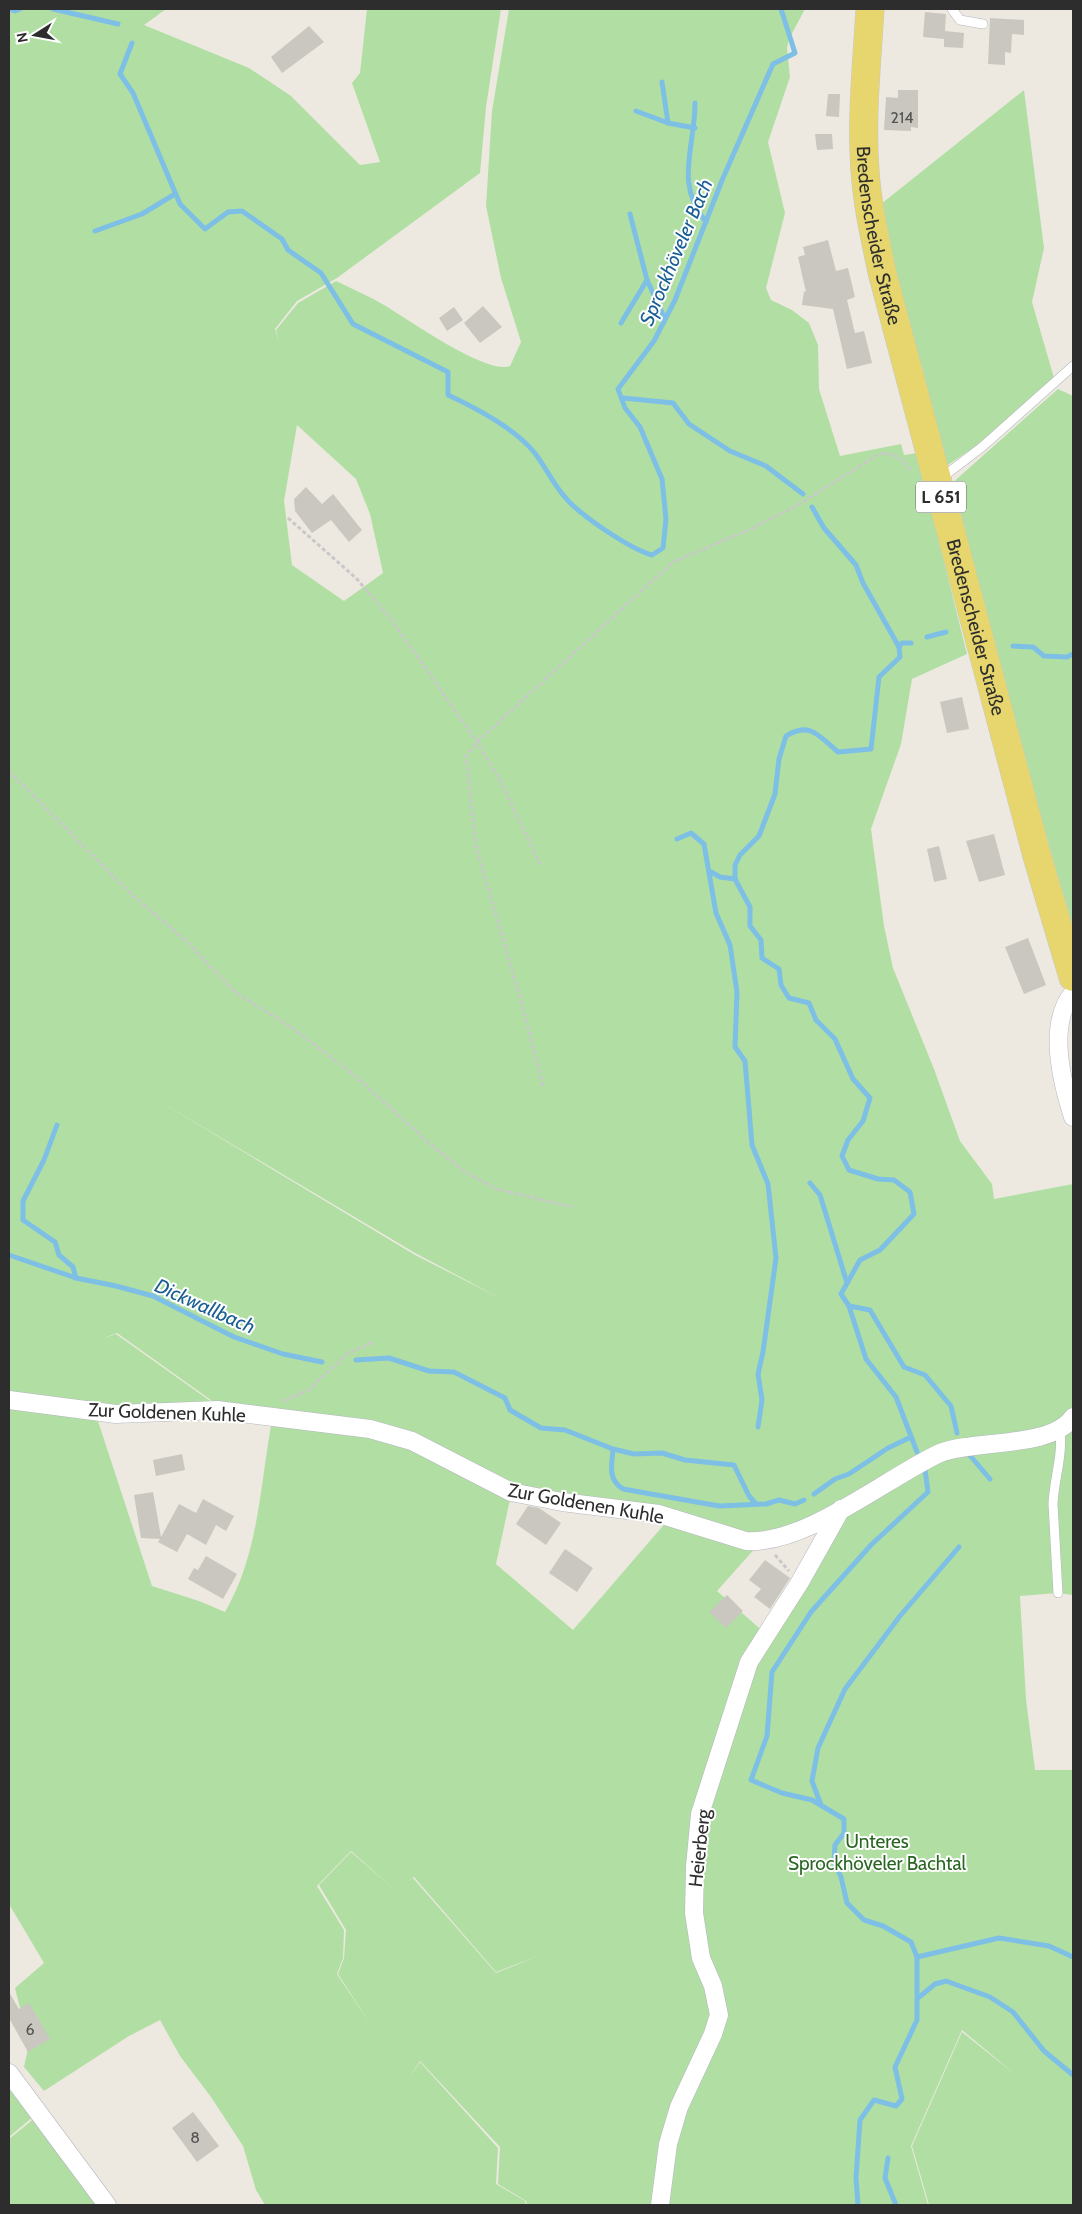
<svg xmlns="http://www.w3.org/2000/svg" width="1082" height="2214" font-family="Cabin,sans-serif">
<rect width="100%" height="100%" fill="#ede9e1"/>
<g fill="#b1dfa3" fill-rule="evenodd">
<path d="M 9,9 L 166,9 L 144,25 L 249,68 L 291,96 L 360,165 L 380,162 L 352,83 L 360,73 L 367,9 L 501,9 L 486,107 L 480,173 L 337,278 L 297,301 L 275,329 L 279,342 L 276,330 L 298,303 L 336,281 C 352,289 369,296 384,305 C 408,319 486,375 510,366 L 521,342 L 501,278 L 486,206 L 492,111 L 509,9 L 805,9 L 789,39 L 787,48 L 790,77 L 768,142 L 785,213 L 766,288 L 771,300 L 792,310 L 809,323 L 818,345 L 819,389 L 840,456 L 901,444 L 904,455 L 917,453 L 967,654 L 912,679 L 901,744 L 871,829 L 884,926 L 893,968 L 934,1069 L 960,1141 L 992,1184 L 994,1199 L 1073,1184 L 1073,1595 L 1058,1593 L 1020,1596 L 1026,1699 L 1035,1770 L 1073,1770 L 1073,2205 L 929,2205 L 912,2146 L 962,2032 L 1017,2076 L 962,2030 L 911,2146 L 928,2205 L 664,2205 L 666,2159 L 677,2119 L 665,2144 L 658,2205 L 527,2205 L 526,2201 L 498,2184 L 500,2147 L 420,2061 L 407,2081 L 420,2062 L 498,2148 L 496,2184 L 525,2201 L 526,2205 L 265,2205 L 256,2190 L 243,2146 L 211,2097 L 180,2056 L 160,2020 L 129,2036 L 44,2091 L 24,2067 L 29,2044 L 15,1988 L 44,1963 L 9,1904 L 9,1403 L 96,1415 L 152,1586 L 199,1601 L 225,1612 C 259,1554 260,1485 272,1420 C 323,1426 376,1429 423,1447 C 455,1459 478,1485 511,1495 L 496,1564 L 573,1630 L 668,1520 L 751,1542 L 703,1523 L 534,1494 L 495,1483 L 440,1450 L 403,1436 L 215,1403 L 117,1333 L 99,1340 L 116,1334 L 213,1403 L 131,1412 L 9,1397 ZM 297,425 L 356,479 L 370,514 L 383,573 L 344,601 L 292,565 L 284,501 ZM 149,1095 L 415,1253 L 502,1299 L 415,1255 ZM 855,1506 L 786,1602 L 752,1662 L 702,1813 L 696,1913 L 699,1940 L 690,1914 L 698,1815 L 747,1663 L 765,1633 L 717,1591 L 758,1545 L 785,1539 ZM 351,1851 L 394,1889 L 351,1852 L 319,1885 L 346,1930 L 344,1958 L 338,1974 L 373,2028 L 337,1974 L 343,1958 L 344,1930 L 317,1886 ZM 414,1877 L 496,1972 L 538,1956 L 496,1973 L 413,1878 L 402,1885 ZM 720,2015 L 719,2024 L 700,2067 Z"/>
<path d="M 1024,90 L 1044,248 L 1032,302 L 1054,378 L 977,445 L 945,467 L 916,360 L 881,204 Z"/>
<path d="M 1058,389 L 1073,396 L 1073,927 L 1052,857 L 950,485 Z"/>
<path d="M 9,2073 L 40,2111 L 9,2137 Z"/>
<path d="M 41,2113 L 106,2205 L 9,2205 L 9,2139 Z"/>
</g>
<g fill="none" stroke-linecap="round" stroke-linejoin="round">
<g stroke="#7ebfe5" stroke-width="5">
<path d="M 9,9 L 15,11 L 20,9"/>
<path d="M 53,9 L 118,24"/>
<path d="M 132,43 L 120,74 L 133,93 L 180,204 L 205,229 L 228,212 L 242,211 L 282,239 L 288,250 L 321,273 L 353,324 L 448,372 L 448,395 C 476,408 514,428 534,452 C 545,466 552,482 564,496 C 578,514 630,549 652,555 L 663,548 L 666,519 L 662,479 L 640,427 L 625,408 L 618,389 L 654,341 L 675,300 L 723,178 L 773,64 L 795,53 L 781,9"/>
<path d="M 662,82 L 668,123"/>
<path d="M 695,103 C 695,148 674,184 706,222"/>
<path d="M 636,111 L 668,123 L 695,128"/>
<path d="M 630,214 L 647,280 L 665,319"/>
<path d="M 95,231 L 142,214 L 175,194"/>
<path d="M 621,323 L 647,280"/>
<path d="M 623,398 L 673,403 L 689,424 L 730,451 L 766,466 L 803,494"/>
<path d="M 812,507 L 824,528 L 856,565 L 863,583 L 899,647 L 900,657 L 879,677 L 871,749 L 838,752 C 819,736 810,721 786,736 L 779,759 L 775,794 L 759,836 L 740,855 L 735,865 L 735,879 L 750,907 L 750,926 L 761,940 L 762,958 L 779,969 L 781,985 L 789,998 L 809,1003 L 816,1020 L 835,1039 L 853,1079 L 870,1098 L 863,1121 L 848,1140 L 842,1156 L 849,1170 L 878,1179 L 894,1180 L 910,1192 L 914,1214 L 880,1250 L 860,1260 L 841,1294 L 849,1306 L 866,1359 L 896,1397 L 917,1452"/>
<path d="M 927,637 L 946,632"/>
<path d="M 1013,646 L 1033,647 L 1044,656 L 1067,657 L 1073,654"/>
<path d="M 899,647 L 902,643 L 911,643"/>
<path d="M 677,839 L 691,833 L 704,844 L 716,913 L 730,945 L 737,992 L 735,1047 L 745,1061 L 752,1145 L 768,1184 L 776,1258 L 763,1352 L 758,1374 L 762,1400 L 758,1427"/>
<path d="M 711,872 L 720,877 L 735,879"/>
<path d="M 57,1125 L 44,1160 L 23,1201 L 23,1220 L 55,1242 L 59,1255 L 73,1267 L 76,1278 L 116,1286 L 153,1296 L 234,1337 L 283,1354 L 322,1362"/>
<path d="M 810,1183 L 820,1195 L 847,1283"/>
<path d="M 9,1255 L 76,1278"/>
<path d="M 849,1306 L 870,1310 L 904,1367 L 925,1375 L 951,1406 L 957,1433"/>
<path d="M 356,1360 L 389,1358 L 429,1371 L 454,1372 L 505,1398 L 510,1410 L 541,1428 L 565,1430 L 613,1449 C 612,1465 607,1479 623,1489 L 719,1506 L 766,1504 L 779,1500 L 795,1504 L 804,1500"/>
<path d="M 613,1449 L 634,1454 L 662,1453 L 685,1460 L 734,1465 L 749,1496 L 756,1504"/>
<path d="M 967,1452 L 990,1479"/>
<path d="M 814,1494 L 835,1479 L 849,1474 L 888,1448 L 911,1437"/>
<path d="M 821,1805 L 812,1781 L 818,1748 L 845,1689 L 900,1616 L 959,1547"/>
<path d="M 917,1957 L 999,1938 L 1049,1946 L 1073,1957"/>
<path d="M 918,1998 L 935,1984 L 946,1981 L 990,1997 L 1013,2012 L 1044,2051 L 1073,2075"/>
<path d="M 888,2158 L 885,2178 L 896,2205"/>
<path d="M 858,2205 L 856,2178 L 860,2120 L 874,2100 L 896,2106 L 902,2099 L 895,2067 L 917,2020 L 917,1957 L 911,1942 L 883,1926 L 864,1920 L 847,1903 L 841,1877 L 834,1862 L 835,1845 L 844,1833 L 844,1819 L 812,1800 L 782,1793 L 751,1780 L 767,1736 L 772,1672 L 811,1612 L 871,1545 L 928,1492 L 925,1470"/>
</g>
</g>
<g fill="#c9c7bf">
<path d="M 925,12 L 946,14 L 945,31 L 964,33 L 963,48 L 944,47 L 944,39 L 923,37 Z"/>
<path d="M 990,18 L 1024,20 L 1024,35 L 1012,34 L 1011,53 L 1005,52 L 1005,65 L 988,64 Z"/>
<path d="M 309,26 L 324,42 L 282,73 L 271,57 Z"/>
<path d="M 898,90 L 918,90 L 918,128 L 911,127 L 911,131 L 884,130 L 886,97 L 898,98 Z"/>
<path d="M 828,94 L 840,94 L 839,117 L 826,116 Z"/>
<path d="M 815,134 L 832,134 L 833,149 L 817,150 Z"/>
<path d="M 828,240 L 836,271 L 848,268 L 855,297 L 847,300 L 855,333 L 864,331 L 872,363 L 847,369 L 833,309 L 802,305 L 804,291 L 806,292 L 798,257 L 805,255 L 803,247 Z"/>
<path d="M 483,306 L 502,327 L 480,343 L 464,323 Z"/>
<path d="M 454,307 L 463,320 L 447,331 L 439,318 Z"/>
<path d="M 306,487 L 322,504 L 333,494 L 362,530 L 349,542 L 331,520 L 312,533 L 295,511 L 294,499 Z"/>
<path d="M 962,697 L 969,729 L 947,733 L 940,702 Z"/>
<path d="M 994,834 L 1005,875 L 979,882 L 966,841 Z"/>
<path d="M 939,846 L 947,879 L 934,882 L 927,849 Z"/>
<path d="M 1028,938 L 1046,985 L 1024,994 L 1005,947 Z"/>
<path d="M 182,1454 L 185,1470 L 156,1476 L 153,1460 Z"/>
<path d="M 153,1492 L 161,1537 L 179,1504 L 196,1513 L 203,1499 L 234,1516 L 226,1531 L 216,1525 L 206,1545 L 187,1534 L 177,1552 L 158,1542 L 160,1539 L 141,1538 L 134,1495 Z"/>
<path d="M 528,1506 L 539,1508 L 561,1523 L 546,1545 L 516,1524 Z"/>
<path d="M 565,1549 L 593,1568 L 577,1592 L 549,1573 Z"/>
<path d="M 206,1556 L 237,1574 L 223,1599 L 188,1579 L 194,1568 L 198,1570 Z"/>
<path d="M 765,1560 L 790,1578 L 770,1609 L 754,1597 L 761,1589 L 749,1580 Z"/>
<path d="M 727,1595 L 743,1611 L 726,1628 L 709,1612 Z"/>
<path d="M 9,1992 L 19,2009 L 29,2003 L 50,2039 L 28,2052 L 9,2018 Z"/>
<path d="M 193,2112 L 219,2146 L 197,2162 L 172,2128 Z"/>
</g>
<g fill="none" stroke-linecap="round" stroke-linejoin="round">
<defs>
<g id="service">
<path d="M 952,9 L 960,20 L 983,24"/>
<path d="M 940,479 L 982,447 L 1073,366"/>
<path d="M 1058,1593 L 1053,1504 C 1054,1479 1063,1456 1060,1430"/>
</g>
<g id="minor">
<path d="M 1073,993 C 1047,1024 1062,1083 1073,1117"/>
<path d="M 9,1400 L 116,1414 L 217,1410 L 370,1429 L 412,1441 L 511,1492 L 562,1502 L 659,1514 L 746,1541 C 806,1545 886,1478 940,1453 C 976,1439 1051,1449 1073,1417"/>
<path d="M 9,2073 L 107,2205"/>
<path d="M 660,2205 L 668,2144 L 679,2107 L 713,2034 L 719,2015 L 713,1986 L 701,1958 L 694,1913 L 695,1866 L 700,1814 L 749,1662 L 800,1582 L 841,1509"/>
</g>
<g id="primary">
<path id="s1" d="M 870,9 C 867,62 861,117 865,170 C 867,204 875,238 882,272 L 1037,856 L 1073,977"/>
</g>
</defs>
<use href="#service" stroke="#b4b6bf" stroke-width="10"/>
<use href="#minor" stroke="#b4b6bf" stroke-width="19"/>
<use href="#primary" stroke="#c8c8c8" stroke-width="29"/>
<g stroke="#c8c8c8" stroke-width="3" stroke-dasharray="4 2.5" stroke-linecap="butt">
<path d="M 288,518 L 356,578 L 391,619 L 477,742 L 500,780 L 541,866"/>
<path d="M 9,771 L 129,892 L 185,940 L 235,992 L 294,1029 L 354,1075 L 436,1149 L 464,1171 L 496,1189 L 573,1207"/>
<path d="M 543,1086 L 525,1015 L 476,847 L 466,757 L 477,742 L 673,562 L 753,528 L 798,505 L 879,454 C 896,452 901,458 911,471"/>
<path d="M 283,1401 L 307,1391 L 347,1354 L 373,1342"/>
<path d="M 775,1555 L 789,1571"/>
</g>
<use href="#service" stroke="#fff" stroke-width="9"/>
<use href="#minor" stroke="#fff" stroke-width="18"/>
<use href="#primary" stroke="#e6d66d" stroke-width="28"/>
</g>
<g text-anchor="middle" stroke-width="4" stroke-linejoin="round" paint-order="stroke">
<g font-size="16" fill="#545452">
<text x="902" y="123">214</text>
<text x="30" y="2035">6</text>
<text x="195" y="2143">8</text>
</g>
<rect fill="#fff" stroke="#6c6c6c" stroke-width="1" x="916" y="481.5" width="50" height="31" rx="4"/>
<g font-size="18" font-weight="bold" fill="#2d2d2d">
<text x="941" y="503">L 651</text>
</g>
<g font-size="19" fill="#2d2d2d" stroke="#fff">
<text dy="7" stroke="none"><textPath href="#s1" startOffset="228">Bredenscheider Straße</textPath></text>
<text dy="7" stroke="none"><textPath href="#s1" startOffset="632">Bredenscheider Straße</textPath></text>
<text transform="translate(167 1412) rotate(2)" y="7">Zur Goldenen Kuhle</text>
<text transform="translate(586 1503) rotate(10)" y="7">Zur Goldenen Kuhle</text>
<text transform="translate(699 1848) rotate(-84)" y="7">Heierberg</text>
</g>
<g font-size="19" fill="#296622" stroke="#fff">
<text x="877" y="1848">Unteres<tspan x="877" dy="22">Sprockhöveler Bachtal</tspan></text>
</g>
<g font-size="20" font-style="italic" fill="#195e95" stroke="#fff">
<text transform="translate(676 252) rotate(-67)" y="7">Sprockhöveler Bach</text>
<text transform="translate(205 1306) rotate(24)" y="7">Dickwallbach</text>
</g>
</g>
<rect width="1082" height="2214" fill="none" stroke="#2d2d2d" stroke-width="20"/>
<g transform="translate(35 35) rotate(259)" stroke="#ffffff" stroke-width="4" paint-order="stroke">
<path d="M0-4L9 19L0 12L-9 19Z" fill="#2d2d2d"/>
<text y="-8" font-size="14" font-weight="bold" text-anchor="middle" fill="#2d2d2d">N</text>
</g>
</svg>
